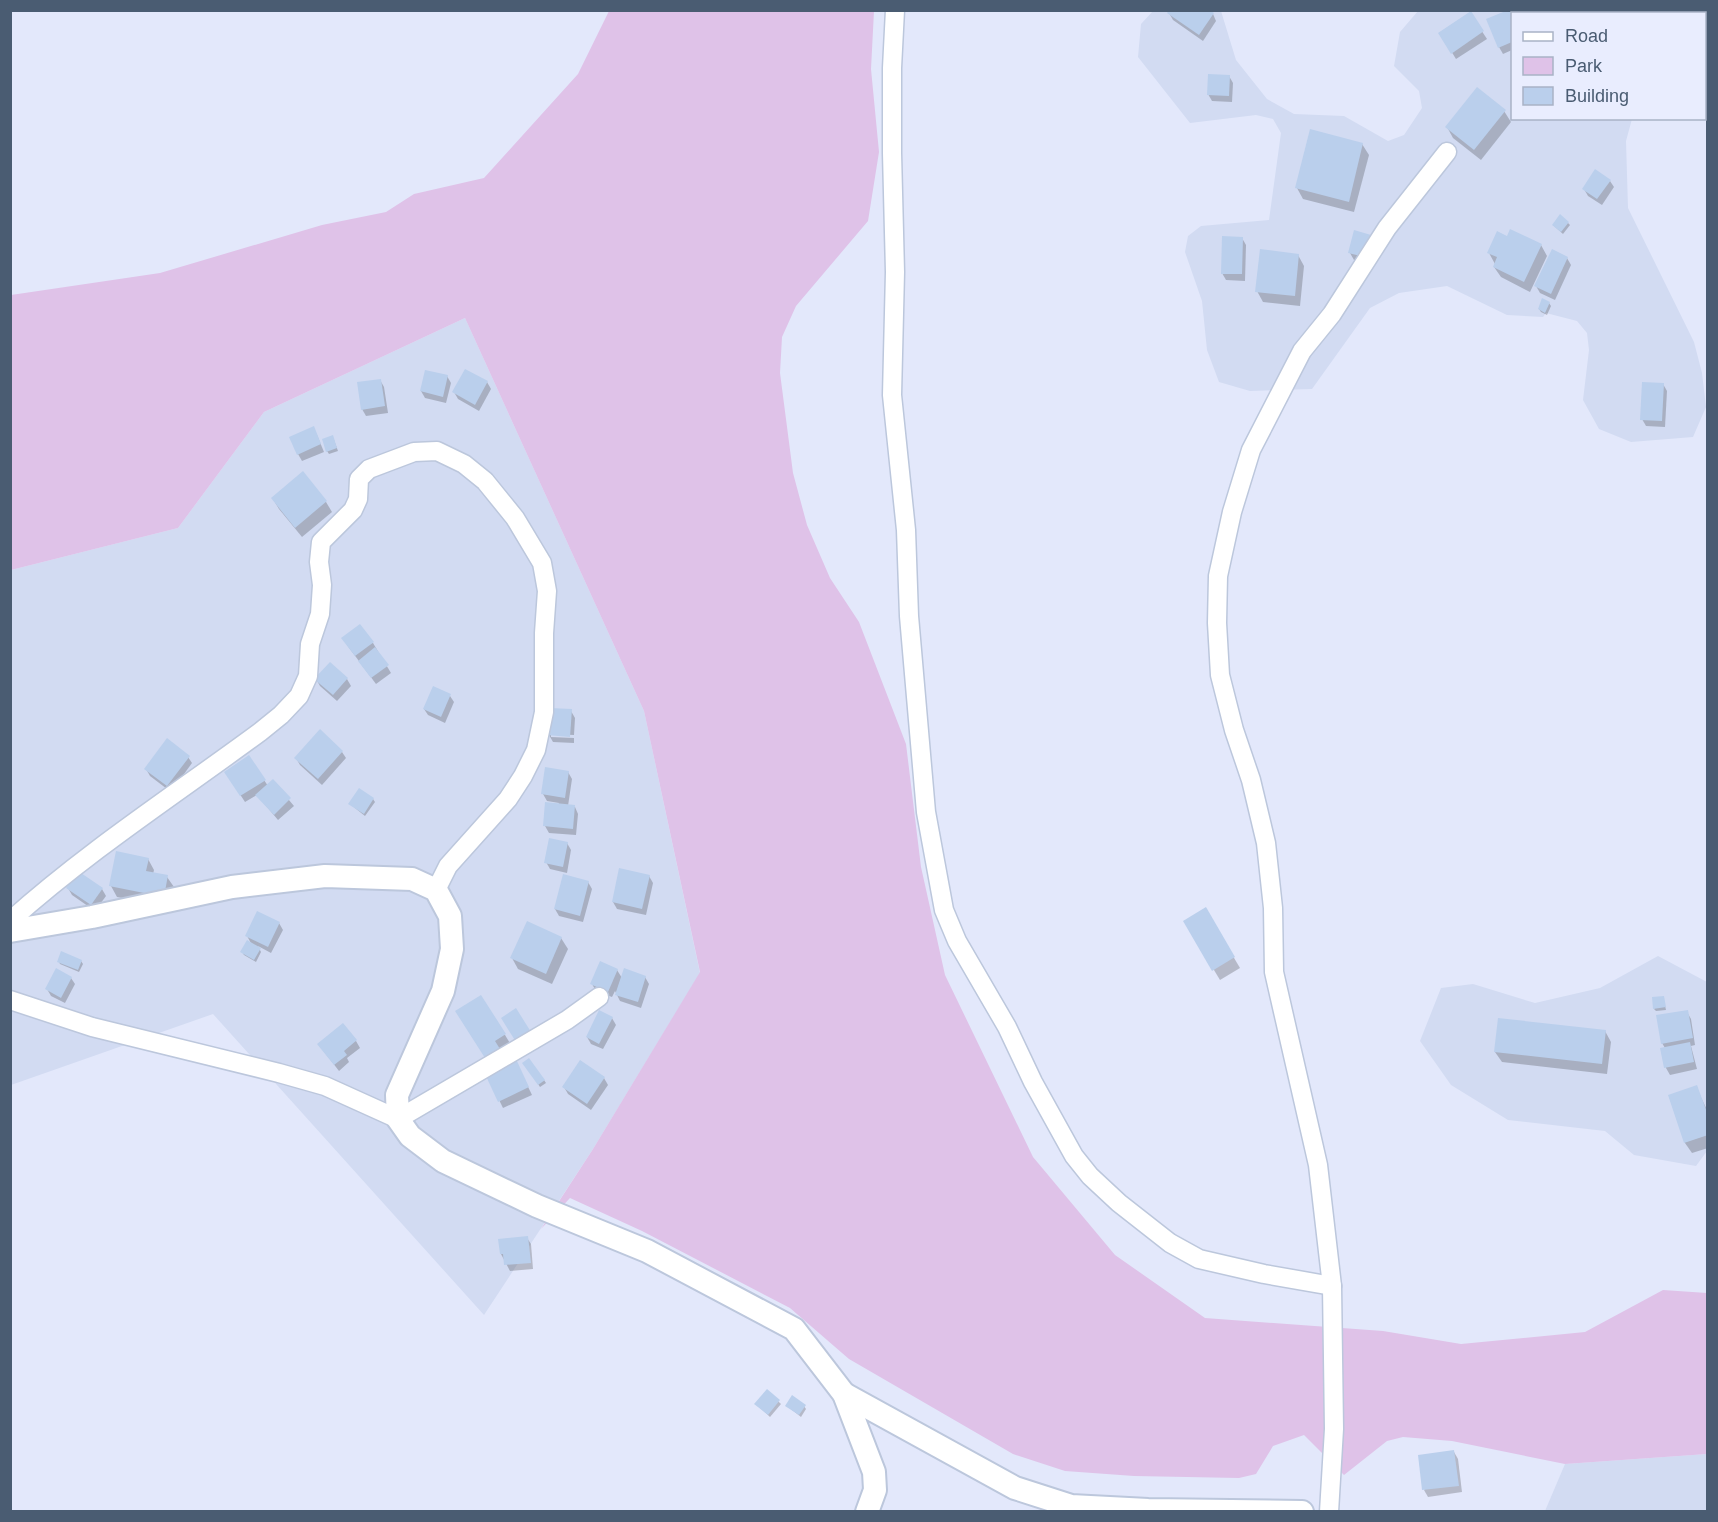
<svg xmlns="http://www.w3.org/2000/svg" width="1718" height="1522" font-family="Helvetica,sans-serif">
<rect width="100%" height="100%" fill="#e3e8fb"/>
<g fill="#d2dbf2">
<path d="M 1153,11 L 1221,11 L 1236,60 L 1267,99 L 1294,114 L 1344,116 L 1388,141 L 1404,135 L 1422,108 L 1419,91 L 1394,66 L 1400,32 L 1418,11 L 1707,11 L 1707,49 L 1705,50 L 1704,14 L 1512,14 L 1512,118 L 1632,119 L 1626,141 L 1628,208 L 1694,342 L 1702,373 L 1706,407 L 1693,437 L 1631,442 L 1599,429 L 1583,400 L 1589,350 L 1587,333 L 1577,321 L 1546,313 L 1543,317 L 1507,315 L 1447,286 L 1399,293 L 1370,308 L 1312,389 L 1250,391 L 1219,382 L 1207,350 L 1202,301 L 1185,252 L 1188,236 L 1201,226 L 1269,220 L 1281,133 L 1273,119 L 1256,115 L 1190,123 L 1138,57 L 1141,24 Z"/>
<path d="M 465,318 L 644,711 L 700,973 L 593,1149 L 484,1315 L 213,1014 L 11,1085 L 11,570 L 178,528 L 264,412 Z"/>
<path d="M 1658,956 L 1707,982 L 1707,1151 L 1696,1166 L 1634,1155 L 1605,1131 L 1508,1120 L 1451,1085 L 1420,1041 L 1441,988 L 1473,984 L 1535,1003 L 1600,988 Z"/>
<path d="M 1707,1454 L 1707,1511 L 1545,1511 L 1565,1464 Z"/>
</g>
<path fill="#dfc2e8" d="M 609,11 L 874,11 L 871,69 L 879,152 L 868,221 L 796,306 L 782,337 L 780,373 L 793,473 L 807,525 L 830,578 L 859,622 L 906,744 L 921,867 L 945,975 L 1033,1157 L 1115,1255 L 1205,1318 L 1383,1331 L 1461,1344 L 1585,1332 L 1663,1290 L 1707,1293 L 1707,1454 L 1565,1464 L 1452,1441 L 1403,1437 L 1387,1441 L 1344,1475 L 1304,1435 L 1273,1446 L 1256,1474 L 1239,1478 L 1134,1476 L 1065,1471 L 1013,1454 L 849,1359 L 790,1308 L 642,1231 L 570,1198 L 541,1229 L 593,1149 L 700,972 L 644,711 L 465,318 L 264,412 L 178,528 L 11,570 L 11,295 L 160,273 L 322,225 L 386,212 L 414,194 L 484,178 L 578,74 Z"/>
<g fill="#0003">
<path d="M 1708,10 L 1708,33 L 1705,33 L 1704,14 Z"/>
<path d="M 1509,12 L 1512,18 L 1512,50 L 1503,54 L 1499,47 Z"/>
<path d="M 1169,13 L 1213,14 L 1216,21 L 1203,41 L 1173,20 Z"/>
<path d="M 1470,13 L 1487,39 L 1456,59 L 1440,33 Z"/>
<path d="M 1229,76 L 1233,83 L 1232,102 L 1212,101 L 1208,94 Z"/>
<path d="M 1504,111 L 1511,122 L 1481,160 L 1453,138 L 1447,127 Z"/>
<path d="M 1362,144 L 1369,155 L 1354,212 L 1303,199 L 1297,188 Z"/>
<path d="M 1610,181 L 1614,187 L 1602,205 L 1588,196 L 1584,189 Z"/>
<path d="M 1568,223 L 1570,225 L 1563,234 L 1553,225 Z"/>
<path d="M 1370,236 L 1374,243 L 1369,263 L 1354,260 L 1350,253 Z"/>
<path d="M 1242,238 L 1246,245 L 1245,281 L 1226,280 L 1222,273 Z"/>
<path d="M 1508,238 L 1541,245 L 1547,256 L 1530,292 L 1501,277 L 1494,267 L 1495,264 L 1489,253 Z"/>
<path d="M 1298,255 L 1304,266 L 1300,306 L 1263,302 L 1257,291 Z"/>
<path d="M 1567,258 L 1571,265 L 1555,300 L 1540,293 L 1536,286 Z"/>
<path d="M 1549,303 L 1551,306 L 1547,315 L 1541,312 L 1539,309 Z"/>
<path d="M 447,376 L 451,383 L 446,403 L 425,398 L 421,391 Z"/>
<path d="M 380,380 L 384,387 L 388,413 L 366,416 L 362,409 Z"/>
<path d="M 487,382 L 491,389 L 479,411 L 458,399 L 454,392 Z"/>
<path d="M 1663,384 L 1667,391 L 1665,427 L 1646,426 L 1642,419 Z"/>
<path d="M 317,435 L 324,452 L 302,461 L 298,454 Z"/>
<path d="M 334,440 L 338,451 L 329,454 L 327,451 Z"/>
<path d="M 273,499 L 326,502 L 332,512 L 302,537 L 279,509 Z"/>
<path d="M 373,643 L 391,673 L 376,684 L 347,645 Z"/>
<path d="M 316,679 L 347,679 L 351,686 L 337,701 L 320,686 Z"/>
<path d="M 433,688 L 450,696 L 454,702 L 445,723 L 428,715 L 424,709 Z"/>
<path d="M 571,711 L 575,718 L 574,735 L 551,734 L 551,737 L 574,738 L 574,743 L 553,742 L 549,735 Z"/>
<path d="M 342,752 L 346,758 L 322,785 L 300,765 L 296,758 Z"/>
<path d="M 188,757 L 192,763 L 171,792 L 150,776 L 146,769 Z"/>
<path d="M 568,772 L 572,779 L 568,806 L 575,807 L 578,814 L 576,835 L 549,833 L 545,826 L 559,803 L 547,801 L 543,794 Z"/>
<path d="M 230,779 L 264,780 L 268,786 L 273,781 L 294,806 L 278,820 L 257,795 L 245,802 Z"/>
<path d="M 373,799 L 375,802 L 365,816 L 350,804 Z"/>
<path d="M 567,843 L 571,850 L 567,873 L 550,869 L 546,862 Z"/>
<path d="M 148,859 L 154,870 L 153,874 L 167,877 L 174,887 L 170,907 L 117,897 L 111,886 Z"/>
<path d="M 649,876 L 653,883 L 646,915 L 617,909 L 613,902 Z"/>
<path d="M 588,882 L 592,889 L 583,922 L 559,916 L 555,909 Z"/>
<path d="M 68,888 L 102,889 L 106,896 L 95,911 L 72,895 Z"/>
<path d="M 1205,909 L 1240,968 L 1220,980 L 1185,922 Z"/>
<path d="M 279,923 L 283,930 L 271,953 L 258,946 L 261,952 L 256,962 L 244,955 L 242,952 L 252,945 L 247,936 Z"/>
<path d="M 561,938 L 568,949 L 552,984 L 518,969 L 512,958 Z"/>
<path d="M 81,961 L 83,964 L 79,972 L 60,964 L 59,962 Z"/>
<path d="M 617,970 L 622,978 L 645,977 L 649,984 L 641,1008 L 620,1001 L 615,991 L 612,997 L 596,991 L 592,984 Z"/>
<path d="M 71,978 L 75,984 L 65,1003 L 51,996 L 47,989 Z"/>
<path d="M 1663,997 L 1666,1010 L 1656,1011 L 1654,1009 Z"/>
<path d="M 1687,1012 L 1691,1019 L 1695,1045 L 1691,1046 L 1697,1069 L 1670,1075 L 1666,1068 L 1662,1049 L 1665,1048 L 1662,1043 Z"/>
<path d="M 612,1018 L 616,1025 L 603,1049 L 591,1044 L 587,1037 Z"/>
<path d="M 464,1022 L 505,1035 L 511,1045 L 500,1052 Z"/>
<path d="M 1605,1031 L 1611,1042 L 1607,1074 L 1502,1062 L 1495,1052 Z"/>
<path d="M 356,1041 L 360,1048 L 347,1058 L 349,1062 L 339,1071 L 319,1045 Z"/>
<path d="M 524,1063 L 544,1080 L 546,1083 L 540,1087 Z"/>
<path d="M 519,1068 L 532,1095 L 503,1108 L 487,1075 Z"/>
<path d="M 604,1078 L 608,1085 L 591,1110 L 568,1094 L 564,1087 Z"/>
<path d="M 1696,1087 L 1708,1112 L 1708,1148 L 1692,1153 L 1685,1143 L 1669,1096 Z"/>
<path d="M 527,1238 L 531,1244 L 533,1269 L 510,1271 L 501,1254 Z"/>
<path d="M 767,1391 L 781,1404 L 770,1417 L 756,1404 Z"/>
<path d="M 787,1406 L 804,1406 L 806,1409 L 801,1417 Z"/>
<path d="M 1454,1452 L 1458,1459 L 1462,1492 L 1428,1497 L 1424,1490 Z"/>
</g>
<g fill="#bacfec">
<path d="M 1169,10 L 1209,10 L 1214,13 L 1199,35 L 1167,13 Z"/>
<path d="M 1508,10 L 1510,10 L 1512,17 L 1512,42 L 1498,48 L 1486,19 Z"/>
<rect x="1660" y="10" width="30" height="4"/>
<path d="M 1698,10 L 1708,10 L 1708,26 L 1704,26 L 1704,14 L 1698,14 Z"/>
<path d="M 1471,11 L 1484,31 L 1451,54 L 1438,33 Z"/>
<path d="M 1208,74 L 1230,75 L 1229,96 L 1207,95 Z"/>
<path d="M 1477,87 L 1506,110 L 1474,150 L 1445,127 Z"/>
<path d="M 1310,129 L 1363,143 L 1349,202 L 1295,188 Z"/>
<path d="M 1595,169 L 1611,180 L 1597,199 L 1582,189 Z"/>
<path d="M 1560,214 L 1569,222 L 1561,232 L 1552,225 Z"/>
<path d="M 1510,229 L 1542,244 L 1524,282 L 1493,267 L 1497,257 L 1487,253 L 1497,231 L 1507,236 Z"/>
<path d="M 1354,230 L 1371,235 L 1365,257 L 1348,253 Z"/>
<path d="M 1222,236 L 1243,237 L 1242,274 L 1221,274 Z"/>
<path d="M 1260,249 L 1299,254 L 1295,296 L 1255,292 Z"/>
<path d="M 1552,249 L 1568,257 L 1551,294 L 1534,286 Z"/>
<path d="M 1542,298 L 1550,302 L 1545,313 L 1538,309 Z"/>
<path d="M 465,369 L 488,381 L 475,405 L 452,392 Z"/>
<path d="M 425,370 L 448,375 L 443,397 L 420,391 Z"/>
<path d="M 381,379 L 385,406 L 361,410 L 357,382 Z"/>
<path d="M 1642,382 L 1664,383 L 1662,421 L 1640,420 Z"/>
<path d="M 314,426 L 321,444 L 297,455 L 289,437 Z"/>
<path d="M 333,435 L 337,448 L 326,452 L 322,439 Z"/>
<path d="M 303,471 L 327,501 L 295,528 L 271,498 Z"/>
<path d="M 360,624 L 374,642 L 355,656 L 341,638 Z"/>
<path d="M 375,647 L 389,665 L 371,678 L 358,661 Z"/>
<path d="M 330,662 L 348,678 L 333,695 L 314,679 Z"/>
<path d="M 433,686 L 451,694 L 441,717 L 423,709 Z"/>
<path d="M 549,708 L 572,709 L 570,737 L 547,735 Z"/>
<path d="M 320,729 L 343,751 L 318,779 L 294,758 Z"/>
<path d="M 167,738 L 190,756 L 167,786 L 144,769 Z"/>
<path d="M 249,755 L 266,780 L 240,796 L 224,772 Z"/>
<path d="M 545,767 L 569,771 L 565,798 L 541,794 Z"/>
<path d="M 273,779 L 291,798 L 274,815 L 255,795 Z"/>
<path d="M 359,788 L 374,798 L 364,814 L 348,804 Z"/>
<path d="M 545,802 L 575,805 L 573,829 L 543,826 Z"/>
<path d="M 549,838 L 568,842 L 563,867 L 544,863 Z"/>
<path d="M 116,851 L 149,858 L 146,871 L 168,875 L 164,897 L 109,886 Z"/>
<path d="M 619,868 L 650,875 L 642,909 L 612,902 Z"/>
<path d="M 78,871 L 103,888 L 91,905 L 66,888 Z"/>
<path d="M 563,874 L 589,881 L 580,916 L 554,909 Z"/>
<path d="M 1206,907 L 1235,957 L 1212,971 L 1183,921 Z"/>
<path d="M 257,911 L 280,922 L 268,947 L 245,936 Z"/>
<path d="M 527,921 L 562,937 L 546,974 L 510,958 Z"/>
<path d="M 247,940 L 261,948 L 254,960 L 240,952 Z"/>
<path d="M 61,951 L 82,960 L 78,970 L 57,962 Z"/>
<path d="M 600,961 L 618,969 L 608,992 L 590,984 Z"/>
<path d="M 56,968 L 72,977 L 61,998 L 45,989 Z"/>
<path d="M 624,968 L 646,976 L 638,1002 L 615,995 Z"/>
<path d="M 481,995 L 506,1034 L 495,1041 L 500,1049 L 485,1058 L 455,1011 Z"/>
<path d="M 1664,996 L 1666,1007 L 1653,1009 L 1652,997 Z"/>
<path d="M 516,1008 L 531,1032 L 516,1042 L 501,1018 Z"/>
<path d="M 599,1010 L 613,1017 L 599,1044 L 586,1037 Z"/>
<path d="M 1688,1010 L 1693,1038 L 1661,1044 L 1656,1015 Z"/>
<path d="M 1498,1018 L 1606,1030 L 1602,1064 L 1494,1052 Z"/>
<path d="M 343,1023 L 357,1040 L 344,1051 L 347,1055 L 334,1065 L 317,1044 Z"/>
<path d="M 1690,1042 L 1694,1062 L 1664,1068 L 1660,1048 Z"/>
<path d="M 529,1058 L 545,1080 L 538,1085 L 522,1063 Z"/>
<path d="M 516,1059 L 529,1087 L 498,1102 L 485,1074 Z"/>
<path d="M 580,1060 L 605,1077 L 587,1104 L 562,1087 Z"/>
<path d="M 1697,1085 L 1708,1115 L 1708,1135 L 1684,1143 L 1668,1095 Z"/>
<path d="M 528,1236 L 531,1263 L 504,1265 L 503,1254 L 500,1254 L 498,1239 Z"/>
<path d="M 767,1389 L 780,1400 L 768,1415 L 754,1404 Z"/>
<path d="M 792,1395 L 806,1405 L 799,1415 L 785,1406 Z"/>
<path d="M 1454,1450 L 1459,1486 L 1422,1490 L 1418,1455 Z"/>
</g>
<g fill="none" stroke-linecap="round" stroke-linejoin="round">
<defs>
<g id="minor">
<path d="M 895,10 L 892,68 L 892,153 L 895,272 L 892,395 L 906,530 L 909,616 L 926,812 L 944,910 L 957,941 L 1007,1027 L 1033,1082 L 1074,1156 L 1090,1176 L 1119,1203 L 1170,1243 L 1199,1259 L 1264,1274 L 1332,1286"/>
<path d="M 10,921 C 88,851 176,794 260,732 L 281,715 L 299,696 L 308,676 L 310,644 L 320,614 L 322,585 L 319,562 L 321,542 L 353,510 L 358,499 L 359,479 L 369,469 L 414,452 L 437,451 L 464,464 L 485,481 L 515,518 L 542,563 L 547,591 L 544,633 L 544,712 L 536,750 L 523,776 L 508,799 L 448,866 L 436,890"/>
<path d="M 10,1000 L 92,1027 L 279,1073 L 325,1086 L 398,1119 L 567,1020 L 599,997"/>
<path d="M 1329,1512 L 1334,1429 L 1332,1286 L 1318,1165 L 1274,972 L 1273,908 L 1266,843 L 1251,780 L 1234,730 L 1220,675 L 1217,623 L 1218,576 L 1232,512 L 1251,450 L 1302,351 L 1332,314 L 1387,228 L 1447,152"/>
</g>
<g id="tertiary">
<path d="M 10,931 L 92,917 L 232,887 L 325,876 L 412,879 L 436,890 L 450,916 L 452,949 L 443,991 L 397,1095 L 398,1119 L 410,1136 L 443,1161 L 537,1206 L 647,1251 L 794,1329 L 844,1394 L 874,1472 L 875,1490 L 867,1512"/>
<path d="M 844,1394 L 1015,1488 L 1071,1506 L 1148,1510 L 1302,1512"/>
</g>
</defs>
<use href="#minor" stroke="#bcc7dc" stroke-width="21"/>
<use href="#tertiary" stroke="#bcc7dc" stroke-width="26"/>
<use href="#minor" stroke="#fff" stroke-width="18"/>
<use href="#tertiary" stroke="#fff" stroke-width="22"/>
</g>
<rect width="1718" height="1522" fill="none" stroke="#4a5c72" stroke-width="24"/>
<rect x="1511" y="12" width="195" height="108" fill="#e9edfe" stroke="#a9b3c6" stroke-width="1.5"/>
<rect x="1523" y="32" width="30" height="9" fill="#ffffff" stroke="#a9b3c6" stroke-width="1.5"/>
<text x="1565" y="42" font-size="18" fill="#4a5c72">Road</text>
<rect x="1523" y="57" width="30" height="18" fill="#dfc2e8" stroke="#a9b3c6" stroke-width="1.5"/>
<text x="1565" y="72" font-size="18" fill="#4a5c72">Park</text>
<rect x="1523" y="87" width="30" height="18" fill="#bacfec" stroke="#a9b3c6" stroke-width="1.5"/>
<text x="1565" y="102" font-size="18" fill="#4a5c72">Building</text>
</svg>
